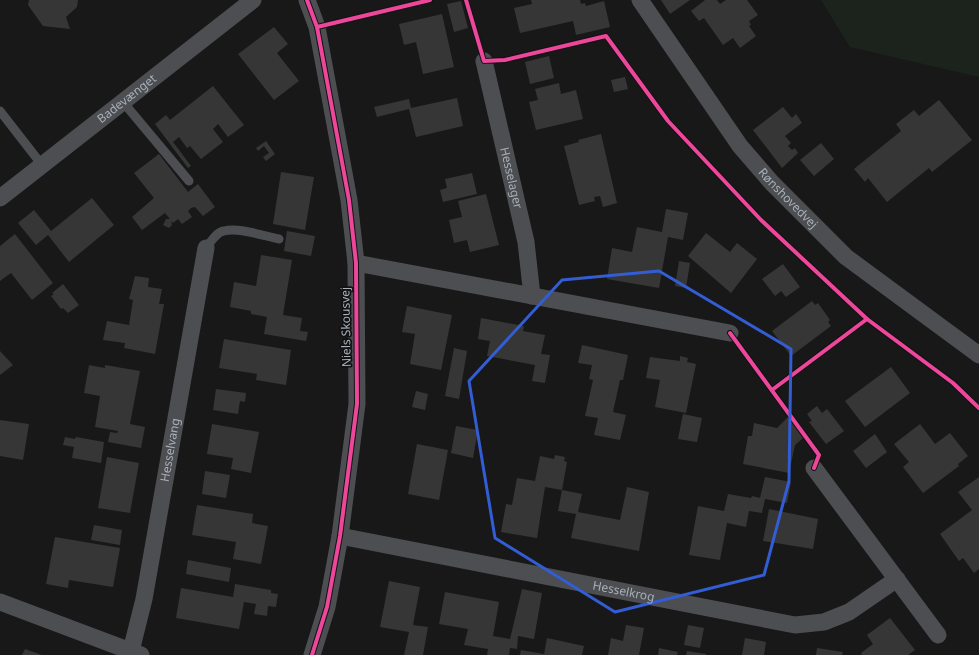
<svg xmlns="http://www.w3.org/2000/svg" width="979" height="655" font-family="'Noto Sans',sans-serif">
<rect width="100%" height="100%" fill="#181818"/>
<path fill="#1b231c" d="M 821,0 L 979,0 L 979,77 L 850,47 Z"/>
<g fill="#363637">
<path d="M 29,0 L 78,0 L 77,7 L 66,17 L 70,29 L 43,26 L 28,5 Z"/>
<path d="M 531,0 L 580,0 L 581,4 L 585,3 L 586,6 L 604,1 L 610,27 L 576,35 L 573,21 L 520,33 L 514,8 L 532,4 Z"/>
<path d="M 661,0 L 690,0 L 670,14 Z"/>
<path d="M 705,0 L 717,0 L 720,4 L 726,0 L 747,0 L 758,15 L 749,21 L 751,25 L 749,26 L 756,36 L 740,48 L 733,38 L 723,45 L 704,18 L 699,21 L 691,11 Z"/>
<path d="M 461,1 L 468,28 L 454,32 L 447,4 Z"/>
<path d="M 442,14 L 454,67 L 423,74 L 416,42 L 404,45 L 399,24 Z"/>
<path d="M 274,27 L 288,44 L 277,53 L 299,81 L 274,100 L 238,54 Z"/>
<path d="M 549,56 L 554,78 L 530,84 L 525,62 Z"/>
<path d="M 625,77 L 628,89 L 614,92 L 611,80 Z"/>
<path d="M 559,83 L 561,94 L 576,90 L 583,119 L 536,130 L 529,102 L 538,100 L 535,89 Z"/>
<path d="M 213,86 L 244,125 L 228,137 L 218,124 L 213,129 L 223,142 L 201,159 L 190,146 L 187,148 L 179,137 L 173,142 L 191,166 L 188,168 L 155,124 L 166,115 L 170,120 Z"/>
<path d="M 457,98 L 463,126 L 416,137 L 409,109 L 377,117 L 374,107 L 409,99 L 411,108 Z"/>
<path d="M 939,100 L 972,140 L 932,172 L 929,168 L 887,202 L 868,178 L 865,182 L 854,169 L 901,131 L 896,124 L 914,110 L 919,116 Z"/>
<path d="M 783,107 L 792,118 L 796,114 L 802,123 L 785,136 L 791,143 L 788,146 L 792,150 L 795,148 L 798,153 L 782,168 L 753,130 Z"/>
<path d="M 601,134 L 617,203 L 603,207 L 600,196 L 594,197 L 595,201 L 579,205 L 564,146 L 579,142 L 578,140 Z"/>
<path d="M 266,141 L 275,154 L 266,161 L 263,157 L 269,153 L 264,146 L 258,151 L 256,148 Z"/>
<path d="M 821,143 L 834,159 L 814,176 L 800,160 Z"/>
<path d="M 159,154 L 188,192 L 198,184 L 215,207 L 203,216 L 195,207 L 191,208 L 188,211 L 192,217 L 182,224 L 178,219 L 173,223 L 171,221 L 172,225 L 169,228 L 163,225 L 166,219 L 170,219 L 165,213 L 142,230 L 132,217 L 154,198 L 134,173 Z"/>
<path d="M 281,172 L 314,177 L 305,230 L 273,224 Z"/>
<path d="M 472,173 L 477,194 L 443,202 L 440,190 L 447,188 L 445,179 Z"/>
<path d="M 486,194 L 499,245 L 470,252 L 467,240 L 454,243 L 449,220 L 462,217 L 458,201 Z"/>
<path d="M 92,198 L 114,225 L 69,262 L 48,235 L 36,245 L 18,223 L 34,210 L 51,231 Z"/>
<path d="M 666,209 L 688,213 L 683,240 L 668,237 L 659,288 L 607,279 L 612,248 L 632,252 L 637,227 L 662,232 Z"/>
<path d="M 287,231 L 315,236 L 311,256 L 284,251 Z"/>
<path d="M 706,233 L 730,252 L 737,243 L 757,259 L 731,293 L 688,256 Z"/>
<path d="M 15,234 L 53,283 L 32,300 L 11,273 L 0,281 L 0,246 Z"/>
<path d="M 261,255 L 292,260 L 283,315 L 302,318 L 300,331 L 308,332 L 306,341 L 264,334 L 267,317 L 251,314 L 251,311 L 230,307 L 234,282 L 256,286 Z"/>
<path d="M 679,261 L 690,263 L 686,288 L 675,286 Z"/>
<path d="M 783,264 L 800,287 L 786,297 L 781,291 L 775,296 L 762,279 Z"/>
<path d="M 135,276 L 149,278 L 148,287 L 162,289 L 159,304 L 164,304 L 155,354 L 124,348 L 125,343 L 103,340 L 107,321 L 129,325 L 133,300 L 129,299 Z"/>
<path d="M 63,284 L 79,305 L 68,313 L 63,308 L 61,309 L 51,296 L 54,294 L 52,293 Z"/>
<path d="M 812,301 L 815,305 L 818,303 L 830,320 L 828,322 L 831,326 L 791,356 L 772,331 Z"/>
<path d="M 407,306 L 452,315 L 441,370 L 410,364 L 415,334 L 402,332 Z"/>
<path d="M 481,318 L 524,326 L 523,331 L 545,335 L 541,354 L 550,355 L 545,383 L 532,381 L 535,365 L 487,356 L 490,341 L 478,339 Z"/>
<path d="M 224,339 L 291,350 L 286,385 L 256,380 L 257,374 L 219,368 Z"/>
<path d="M 582,345 L 628,355 L 623,380 L 620,380 L 613,412 L 626,415 L 620,440 L 594,435 L 598,418 L 585,416 L 593,380 L 589,379 L 592,365 L 578,363 Z"/>
<path d="M 454,348 L 467,351 L 459,399 L 445,396 Z"/>
<path d="M 0,351 L 13,365 L 0,375 Z"/>
<path d="M 680,356 L 688,358 L 687,362 L 696,364 L 686,413 L 655,407 L 660,380 L 646,378 L 650,357 L 680,361 Z"/>
<path d="M 89,365 L 105,368 L 105,365 L 140,371 L 130,424 L 145,427 L 141,448 L 108,442 L 110,432 L 117,433 L 118,431 L 95,427 L 100,396 L 84,393 Z"/>
<path d="M 891,367 L 910,393 L 865,427 L 845,401 Z"/>
<path d="M 216,389 L 246,393 L 245,402 L 240,401 L 238,414 L 213,410 Z"/>
<path d="M 416,391 L 428,394 L 425,410 L 412,407 Z"/>
<path d="M 817,406 L 822,413 L 827,409 L 844,431 L 826,444 L 809,422 L 812,421 L 807,414 Z"/>
<path d="M 683,414 L 702,418 L 697,442 L 678,439 Z"/>
<path d="M 788,417 L 803,438 L 795,445 L 789,473 L 743,464 L 748,436 L 752,436 L 754,423 L 777,428 Z"/>
<path d="M 0,420 L 29,424 L 23,460 L 0,456 Z"/>
<path d="M 212,424 L 259,432 L 251,473 L 231,469 L 233,458 L 207,454 Z"/>
<path d="M 920,424 L 935,444 L 950,433 L 968,456 L 958,464 L 959,466 L 923,493 L 903,467 L 909,462 L 894,444 Z"/>
<path d="M 456,426 L 478,430 L 473,458 L 451,453 Z"/>
<path d="M 875,434 L 887,452 L 866,468 L 853,451 Z"/>
<path d="M 65,437 L 75,439 L 76,437 L 104,442 L 101,463 L 72,458 L 74,447 L 63,445 Z"/>
<path d="M 417,444 L 448,450 L 439,500 L 408,494 Z"/>
<path d="M 555,455 L 565,457 L 564,461 L 567,462 L 562,490 L 545,487 L 537,538 L 501,532 L 506,504 L 512,505 L 517,478 L 535,481 L 540,456 L 554,459 Z"/>
<path d="M 107,457 L 139,463 L 130,513 L 98,508 Z"/>
<path d="M 205,471 L 230,475 L 226,498 L 202,494 Z"/>
<path d="M 765,477 L 791,482 L 787,503 L 765,499 L 762,513 L 749,511 L 746,527 L 727,523 L 720,560 L 689,555 L 698,506 L 724,511 L 728,494 L 751,498 L 752,496 L 760,498 Z"/>
<path d="M 979,477 L 979,569 L 974,573 L 963,558 L 959,561 L 940,534 L 972,510 L 958,492 Z"/>
<path d="M 627,487 L 649,492 L 639,551 L 571,538 L 576,514 L 558,511 L 562,490 L 582,494 L 578,512 L 620,520 Z"/>
<path d="M 197,505 L 253,514 L 252,523 L 268,526 L 261,564 L 233,559 L 236,542 L 192,535 Z"/>
<path d="M 769,509 L 818,519 L 813,549 L 763,541 Z"/>
<path d="M 94,525 L 122,530 L 120,545 L 91,540 Z"/>
<path d="M 55,537 L 120,548 L 113,587 L 69,580 L 68,588 L 46,584 Z"/>
<path d="M 188,560 L 231,568 L 229,582 L 186,574 Z"/>
<path d="M 389,581 L 420,587 L 413,625 L 428,627 L 423,655 L 404,655 L 409,632 L 380,627 Z"/>
<path d="M 235,584 L 271,590 L 271,593 L 278,594 L 276,607 L 268,606 L 267,616 L 254,614 L 256,604 L 244,602 L 239,629 L 176,618 L 181,588 L 233,597 Z"/>
<path d="M 522,589 L 542,593 L 534,639 L 518,636 L 517,649 L 510,648 L 509,655 L 487,655 L 488,649 L 464,645 L 468,629 L 439,624 L 445,592 L 499,602 L 493,636 L 510,639 Z"/>
<path d="M 890,618 L 915,650 L 908,655 L 862,655 L 861,653 L 873,644 L 867,635 Z"/>
<path d="M 626,625 L 644,628 L 639,655 L 608,655 L 611,638 L 623,641 Z"/>
<path d="M 688,625 L 704,628 L 700,648 L 684,645 Z"/>
<path d="M 547,638 L 584,646 L 582,655 L 520,655 L 521,650 L 544,654 Z"/>
<path d="M 745,638 L 766,642 L 764,655 L 742,655 Z"/>
<path d="M 659,648 L 678,652 L 677,655 L 658,655 Z"/>
<path d="M 817,648 L 843,652 L 842,655 L 816,655 Z"/>
<path d="M 25,649 L 42,655 L 22,655 Z"/>
<path d="M 687,651 L 706,654 L 706,655 L 686,655 Z"/>
</g>
<g fill="none" stroke-linecap="round" stroke-linejoin="round">
<g stroke="#4c4e51" stroke-width="9">
<path d="M 123,102 L 189,181"/>
<path d="M 0,111 L 42,165"/>
<path d="M 206,248 C 211,242 216,232 224,231 C 238,227 264,236 279,239"/>
</g>
<g stroke="#4c4e51" stroke-width="17">
<path d="M 307,0 L 317,27 L 349,200 L 356,263 L 357,404 L 340,536 L 327,607 L 312,655"/>
<path id="s1" d="M 640,0 L 740,146 L 772,183 L 846,257 L 979,355"/>
<path id="s2" d="M 484,61 L 526,242 L 532,296"/>
<path id="s3" d="M 0,198 L 253,0"/>
<path d="M 356,263 L 730,333"/>
<path d="M 814,468 L 938,635"/>
<path id="s4" d="M 340,536 L 795,625 L 824,622 L 849,612 L 897,579"/>
<path d="M 0,602 L 141,655"/>
<path id="s5" d="M 130,655 L 144,599 L 206,248"/>
</g>
<defs>
<g id="cycleway">
<path d="M 307,0 L 317,27 L 349,200 L 356,263 L 357,404 L 340,536 L 327,607 L 312,655"/>
<path d="M 466,0 L 484,61 L 505,60 L 606,36 L 668,121 L 761,220 L 867,319 L 953,383 L 979,408"/>
<path d="M 317,27 L 430,0"/>
<path d="M 730,333 L 819,455 L 814,468"/>
<path d="M 772,390 L 867,319"/>
</g>
</defs>
<use href="#cycleway" stroke="#121214" stroke-width="6"/>
<use href="#cycleway" stroke="#ed469a" stroke-width="4"/>
</g>
<path fill="none" stroke="#325dd4" stroke-width="3" stroke-linejoin="round" d="M 659,271 L 791,349 L 789,481 L 764,575 L 615,612 L 495,538 L 469,381 L 562,280 Z"/>
<g text-anchor="middle" stroke-width="3.5" stroke-linejoin="round" paint-order="stroke">
<g font-size="12" fill="#a8b0ba" stroke="#121214">
<text dy="4" stroke="none"><textPath href="#s3" startOffset="161">Badevænget</textPath></text>
<text dy="4" stroke="none"><textPath href="#s2" startOffset="120">Hesselager</textPath></text>
<text dy="4" stroke="none"><textPath href="#s1" startOffset="248">Rønshovedvej</textPath></text>
<text transform="translate(346 327) rotate(-91)" y="4">Niels Skousvej</text>
<text dy="4" stroke="none"><textPath href="#s5" startOffset="209">Hesselvang</textPath></text>
<text dy="4" stroke="none"><textPath href="#s4" startOffset="289">Hesselkrog</textPath></text>
</g>
</g>
</svg>
